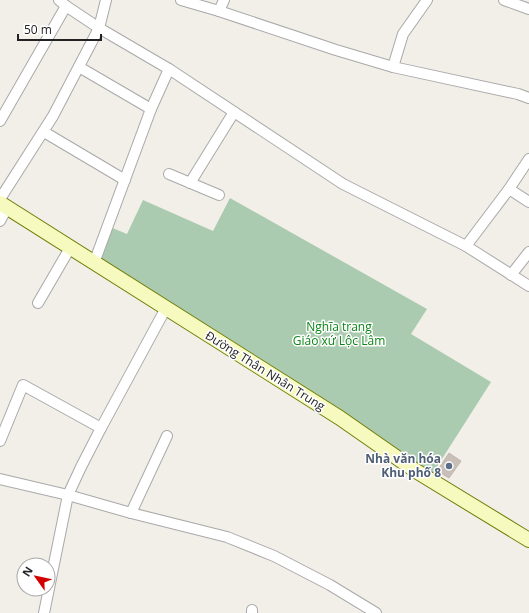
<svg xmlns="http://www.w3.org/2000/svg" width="529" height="613" font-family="'Open Sans',sans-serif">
<rect width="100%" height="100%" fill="#f2efe9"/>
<path fill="#aacbaf" d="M 230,198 L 427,309 L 411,334 L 491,382 L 433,473 L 101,259 L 110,227 L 127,234 L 143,200 L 213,231 Z"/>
<path fill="#c7bfb8" stroke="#c4b6ab" d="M 449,453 L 461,461 L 449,478 L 437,471 Z"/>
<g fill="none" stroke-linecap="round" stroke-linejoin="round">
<defs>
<g id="street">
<path d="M 181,0 L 219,11 L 336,50 L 393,67 L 518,94 L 529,98"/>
<path d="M 504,0 L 529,9"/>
<path d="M 66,6 L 99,28 L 169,69 L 343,184 L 466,246 L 529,286"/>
<path d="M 219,11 L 224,0"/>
<path d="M 79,67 L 151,109"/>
<path d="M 393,67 L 403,34 L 427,0"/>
<path d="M 0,121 L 66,6 L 59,0"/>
<path d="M 44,132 L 125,180"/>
<path d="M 169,174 L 219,195"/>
<path d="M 190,183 L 234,112"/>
<path d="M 509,189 L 529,202"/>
<path d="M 0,199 L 53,116 L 99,28 L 106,0"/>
<path d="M 0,221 L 7,208"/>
<path d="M 466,246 L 509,189 L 529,159"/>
<path d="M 94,263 L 151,109 L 169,69"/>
<path d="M 511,275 L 529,252"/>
<path d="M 38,303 L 70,248"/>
<path d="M 0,441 L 23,385 L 101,428"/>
<path d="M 0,479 L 68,495 L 131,513 L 227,537 L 274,556 L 330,585 L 376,613"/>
<path d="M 131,513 L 167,436"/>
<path d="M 44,613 L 68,495 L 81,467 L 101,428 L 166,308"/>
<path d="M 252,613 L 252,610"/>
</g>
<path id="secondary" d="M 0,203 L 340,418 L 416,471 L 529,540"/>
</defs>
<use href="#street" stroke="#a9a9a9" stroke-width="12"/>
<use href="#secondary" stroke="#707d05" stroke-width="16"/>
<use href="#street" stroke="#fff" stroke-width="10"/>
<use href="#secondary" stroke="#f7fabf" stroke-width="14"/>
</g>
<circle fill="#5c6f8a" stroke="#fff" stroke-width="1.5" cx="449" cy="466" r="4"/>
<g text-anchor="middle" stroke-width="3" stroke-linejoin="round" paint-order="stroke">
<g font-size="12" fill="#0c8416" stroke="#fff">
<text x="339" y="331">Nghĩa trang<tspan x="339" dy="14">Giáo xứ Lộc Lâm</tspan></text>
</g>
<g font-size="12" fill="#222" stroke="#fff">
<text transform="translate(265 371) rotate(32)" y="4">Đường Thân Nhân Trung</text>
</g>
<g font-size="12" font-weight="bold" fill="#4e5e75" stroke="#fff" text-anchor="end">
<text x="441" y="463">Nhà văn hóa<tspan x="441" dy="14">Khu phố 8</tspan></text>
</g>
</g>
<g transform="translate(36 577) rotate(303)"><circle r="19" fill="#ffffff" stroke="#a7a7a7"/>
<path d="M0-3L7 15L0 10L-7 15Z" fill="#d40000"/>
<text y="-6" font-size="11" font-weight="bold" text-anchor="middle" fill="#222222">N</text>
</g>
<path d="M18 34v6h83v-6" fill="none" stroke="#222222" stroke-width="2"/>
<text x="24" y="34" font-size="12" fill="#222222" stroke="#ffffff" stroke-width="3" paint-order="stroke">50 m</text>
</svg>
